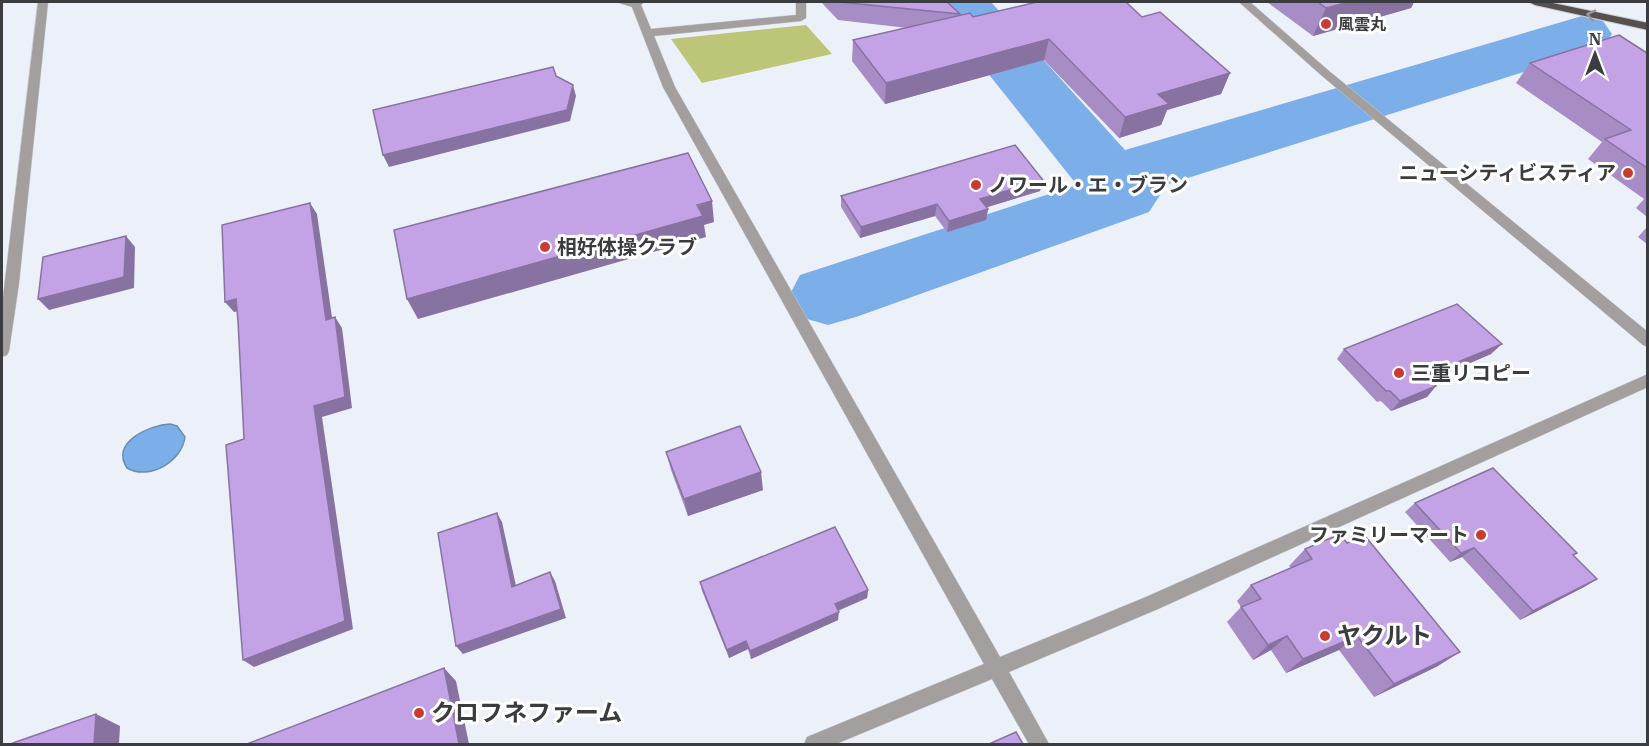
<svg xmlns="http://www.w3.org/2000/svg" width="1649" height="746" font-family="'IBM Plex Serif','Noto Sans JP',serif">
<rect width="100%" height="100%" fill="#ecf1f9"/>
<path fill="#bdc578" d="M 806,25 L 832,54 L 702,83 L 671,39 Z"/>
<path fill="#7cafe9" stroke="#688cb6" stroke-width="1.5" d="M 170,424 L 177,426 L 185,437 C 182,461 150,481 127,468 C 110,442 150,425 170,424 Z"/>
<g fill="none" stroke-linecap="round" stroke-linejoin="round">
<path fill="#7cafe9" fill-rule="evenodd" d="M 931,2 L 991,2 L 1125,150 L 1582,16 L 1603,21 L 1612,34 L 1603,47 L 1156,188 L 1160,195 L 1149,212 L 856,317 L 828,325 L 800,317 L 789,296 L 800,275 L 1077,185 Z"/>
<defs>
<g id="minor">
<path d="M 38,2 L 48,2 L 19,283 L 9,351 L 7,355 L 2,357 L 2,306 Z"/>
<path d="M 616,2 L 644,2 L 641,5 L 651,29 L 796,15 L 796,2 L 806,2 L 806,18 L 801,21 L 654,36 L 675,87 L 1000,657 L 1146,597 L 1648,374 L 1648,387 L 1158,609 L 1009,672 L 1049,744 L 1029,744 L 992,679 L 836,744 L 804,744 L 807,737 L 984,664 L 663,87 L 632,7 Z"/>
<path d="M 1239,2 L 1250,2 L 1329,71 L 1648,332 L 1648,347 L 1643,345 L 1321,75 Z"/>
</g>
<path id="trunk" d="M 1529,2 L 1548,2 L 1648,23 L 1648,30 L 1535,5 Z"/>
</defs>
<use href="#minor" stroke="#c9cdd4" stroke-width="1"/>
<use href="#trunk" stroke="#c9cdd4" stroke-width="2"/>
<use href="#minor" fill="#a39f9e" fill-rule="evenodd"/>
<use href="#trunk" fill="#58504e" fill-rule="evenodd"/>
</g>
<g fill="#a88cc6">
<path d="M 821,2 L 947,2 L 960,14 L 959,16 L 973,17 L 1142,17 L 1230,73 L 1221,94 L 1167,110 L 1161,125 L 1119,138 L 1044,60 L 885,104 L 852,61 L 853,40 L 907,28 L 838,20 Z"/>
<path d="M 1267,2 L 1414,2 L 1411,8 L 1313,36 Z"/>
<path d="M 1647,53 L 1647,217 L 1636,208 L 1644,199 L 1588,159 L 1602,142 L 1516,83 L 1530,63 Z"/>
<path d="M 1043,180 L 1040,191 L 987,207 L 988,209 L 986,220 L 947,232 L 935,216 L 860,238 L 841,207 L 841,196 Z"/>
<path d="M 1647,227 L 1647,244 L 1638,237 Z"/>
<path d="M 1344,349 L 1491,354 L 1430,380 L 1436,386 L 1427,397 L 1391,411 L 1381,401 L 1377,402 L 1337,359 Z"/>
<path d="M 666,452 L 763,490 L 688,516 L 671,470 Z"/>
<path d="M 1415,503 L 1574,556 L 1597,579 L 1584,587 L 1520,620 L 1462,557 L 1450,562 L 1405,512 Z"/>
<path d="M 1305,549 L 1438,666 L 1374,697 L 1339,650 L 1286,673 L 1271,650 L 1253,660 L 1227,622 L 1241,607 L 1237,601 L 1251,585 L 1291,568 L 1289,566 Z"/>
<path d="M 700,582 L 868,590 L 867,598 L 838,611 L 838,620 L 751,659 L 748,649 L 729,658 L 702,591 Z"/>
</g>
<g fill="#8872a1">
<path d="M 1349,2 L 1414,2 L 1411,8 L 1313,36 L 1326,8 Z"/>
<path d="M 1049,39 L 1044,60 L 885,104 L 886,83 Z"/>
<path d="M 1230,73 L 1221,94 L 1167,110 L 1161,125 L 1119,138 L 1125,117 L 1158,94 Z"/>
<path d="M 573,85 L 576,96 L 570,121 L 389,167 L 383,155 Z"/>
<path d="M 1043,180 L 1040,191 L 978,210 L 980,199 Z"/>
<path d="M 712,201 L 714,222 L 704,225 L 706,237 L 418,319 L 407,299 Z"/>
<path d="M 310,203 L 317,214 L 334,331 L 326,320 Z"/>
<path d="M 937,204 L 935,216 L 860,238 L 861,227 Z"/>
<path d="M 988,209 L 986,220 L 947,232 L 949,221 Z"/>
<path d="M 126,236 L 135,247 L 134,288 L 49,310 L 38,299 Z"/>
<path d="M 236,299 L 244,310 L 234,312 L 225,302 Z"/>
<path d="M 335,317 L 342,328 L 352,408 L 322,417 L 353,629 L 254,667 L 243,660 Z"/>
<path d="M 1502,344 L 1491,354 L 1417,386 L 1426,375 Z"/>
<path d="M 1436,386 L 1427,397 L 1391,411 L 1400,401 Z"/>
<path d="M 761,472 L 763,490 L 688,516 L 684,499 Z"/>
<path d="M 497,513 L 502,522 L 518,595 L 512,587 Z"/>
<path d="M 1474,548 L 1462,557 L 1450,562 L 1461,553 Z"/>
<path d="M 550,572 L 555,581 L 566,618 L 463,654 L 456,646 Z"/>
<path d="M 1597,579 L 1584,587 L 1520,620 L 1533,611 Z"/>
<path d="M 868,590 L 867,598 L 834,612 L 835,604 Z"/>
<path d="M 839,612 L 838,620 L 751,659 L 750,651 Z"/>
<path d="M 1287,636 L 1271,650 L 1253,660 L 1268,645 Z"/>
<path d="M 1357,636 L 1339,650 L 1286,673 L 1303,659 Z"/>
<path d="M 746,641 L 748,649 L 729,658 L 727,650 Z"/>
<path d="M 1460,652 L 1438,666 L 1374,697 L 1394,684 Z"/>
<path d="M 444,668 L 456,681 L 469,744 L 459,744 Z"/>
<path d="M 96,714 L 120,726 L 119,744 L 94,744 Z"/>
</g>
<g fill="#c3a3e6" stroke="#8872a1" stroke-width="1.5">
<path d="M 839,2 L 947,2 L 960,14 Z"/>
<path d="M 1037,2 L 1126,2 L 1142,17 L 1160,12 L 1230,73 L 1158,94 L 1169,104 L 1125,117 L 1049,39 L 886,83 L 853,40 L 970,13 L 973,17 Z"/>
<path d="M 1318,2 L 1349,2 L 1326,8 Z"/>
<path d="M 1619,35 L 1647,53 L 1647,168 L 1605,139 L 1631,130 L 1530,63 Z"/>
<path d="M 553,67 L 556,76 L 573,85 L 567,110 L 383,155 L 373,110 Z"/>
<path d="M 1015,145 L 1043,180 L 980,199 L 988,209 L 949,221 L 937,204 L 861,227 L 841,196 Z"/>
<path d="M 688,153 L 712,201 L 697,205 L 703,216 L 407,299 L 394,230 Z"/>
<path d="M 310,203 L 326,320 L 335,317 L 345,397 L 314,406 L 345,621 L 243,660 L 226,445 L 244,439 L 238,321 L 236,299 L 225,302 L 222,225 Z"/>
<path d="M 126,236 L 124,277 L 38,299 L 43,257 Z"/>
<path d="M 1457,304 L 1502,344 L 1426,375 L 1436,386 L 1400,401 L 1390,391 L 1386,391 L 1344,349 Z"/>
<path d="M 740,426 L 761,472 L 684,499 L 666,452 Z"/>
<path d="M 1493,468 L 1577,553 L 1573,555 L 1597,579 L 1533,611 L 1474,548 L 1461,553 L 1415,503 Z"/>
<path d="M 497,513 L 512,587 L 550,572 L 561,609 L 456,646 L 438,533 Z"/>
<path d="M 835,527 L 868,590 L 835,604 L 839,612 L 750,651 L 746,641 L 727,650 L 700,582 Z"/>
<path d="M 1340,534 L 1347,543 L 1365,536 L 1460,652 L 1394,684 L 1357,636 L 1303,659 L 1287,636 L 1268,645 L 1241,607 L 1261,599 L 1251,585 L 1312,559 L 1305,549 Z"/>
<path d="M 444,668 L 459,744 L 247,744 Z"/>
<path d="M 96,714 L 94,744 L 10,744 Z"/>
<path d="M 1016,732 L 1023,744 L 989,744 Z"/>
</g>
<defs><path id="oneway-chevron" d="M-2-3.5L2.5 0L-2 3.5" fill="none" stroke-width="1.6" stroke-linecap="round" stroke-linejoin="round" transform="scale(1.5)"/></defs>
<use stroke="#9b9695" href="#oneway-chevron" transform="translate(1591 15) rotate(-167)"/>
<g fill="#c93b31" stroke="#fff" stroke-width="2">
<circle cx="1326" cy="24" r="6"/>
<circle cx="1628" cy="173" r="6"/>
<circle cx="976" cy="185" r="6"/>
<circle cx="545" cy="247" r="6"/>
<circle cx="1399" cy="373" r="6"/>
<circle cx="1481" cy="535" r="6"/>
<circle cx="1325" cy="636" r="6"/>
<circle cx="419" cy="713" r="6"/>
</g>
<g text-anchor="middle" stroke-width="6" stroke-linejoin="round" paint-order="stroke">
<g font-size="16" font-weight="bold" fill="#3b3c3f" stroke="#fff" text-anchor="start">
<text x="1338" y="30">風雲丸</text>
</g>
<g font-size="20" font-weight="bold" fill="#3b3c3f" stroke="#fff" text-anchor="start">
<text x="1616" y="180" text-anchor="end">ニューシティビスティア</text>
<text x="988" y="192">ノワール・エ・ブラン</text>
<text x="557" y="254">相好体操クラブ</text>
<text x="1411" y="380">三重リコピー</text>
<text x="1469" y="542" text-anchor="end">ファミリーマート</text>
</g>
<g font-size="24" font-weight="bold" fill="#3b3c3f" stroke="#fff" text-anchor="start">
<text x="1337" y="644">ヤクルト</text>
<text x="431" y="721">クロフネファーム</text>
</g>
</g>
<rect width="1649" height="746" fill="none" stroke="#3b3c3f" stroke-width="6"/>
<g transform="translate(1595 54)" stroke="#ffffff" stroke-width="4.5" paint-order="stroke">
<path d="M0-4.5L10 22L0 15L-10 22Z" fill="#3b3c3f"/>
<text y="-9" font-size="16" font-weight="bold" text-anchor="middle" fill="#3b3c3f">N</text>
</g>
</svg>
